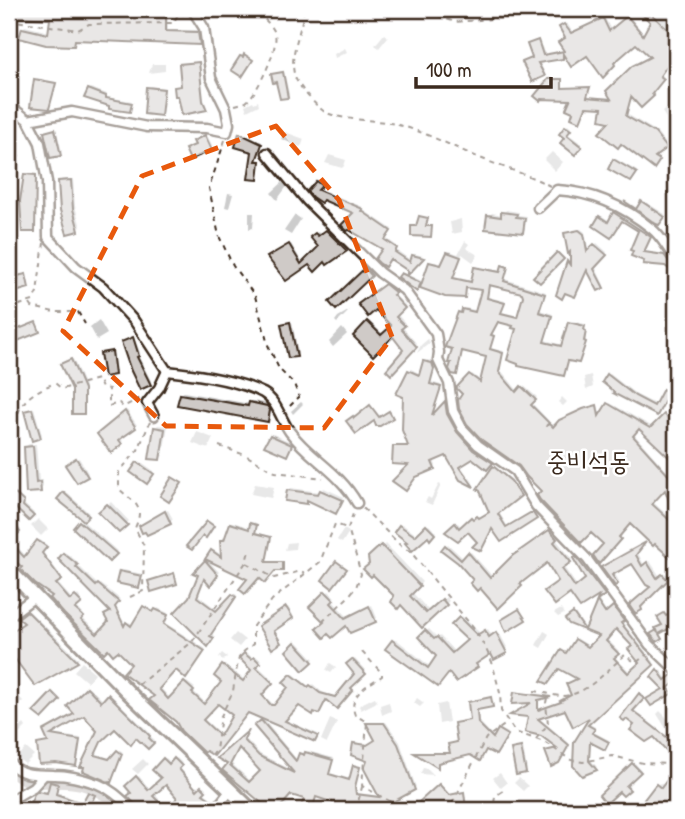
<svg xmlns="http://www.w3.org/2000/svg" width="685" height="819" font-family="'Patrick Hand','Poor Story',sans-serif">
<rect width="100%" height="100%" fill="#fff"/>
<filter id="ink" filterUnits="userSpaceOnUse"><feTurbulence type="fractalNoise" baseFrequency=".0143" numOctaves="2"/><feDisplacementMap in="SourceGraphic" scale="14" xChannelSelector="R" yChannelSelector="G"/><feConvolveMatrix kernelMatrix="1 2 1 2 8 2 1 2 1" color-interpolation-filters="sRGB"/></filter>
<g filter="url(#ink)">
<g fill="#0003" fill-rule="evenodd">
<path d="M 20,9 L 86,12 L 88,9 L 168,9 L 168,30 L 200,30 L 201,41 L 199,43 L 76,39 L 74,45 L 23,29 L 25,26 L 50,32 L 51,17 L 20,16 Z"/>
<path d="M 218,9 L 235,9 L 236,12 L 233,16 L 219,17 Z"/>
<path d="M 639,9 L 669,9 L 670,26 L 676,29 L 676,47 L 661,74 L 664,77 L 652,91 L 654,93 L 641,105 L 632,95 L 627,114 L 657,132 L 667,145 L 656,154 L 660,158 L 654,166 L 612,120 L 604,107 L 587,105 L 576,111 L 572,98 L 536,96 L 552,78 L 563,78 L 563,88 L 590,86 L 587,96 L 612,98 L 652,57 L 636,41 L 614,60 L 616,62 L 603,75 L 588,53 L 565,55 L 562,58 L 539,61 L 545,73 L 544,75 L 534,58 L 530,43 L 539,40 L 545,54 L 566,51 L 567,38 L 561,28 L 567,23 L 573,33 L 605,18 L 612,32 L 629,16 L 645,35 L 652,21 Z"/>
<path d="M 384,34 L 388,37 L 379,48 L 375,45 Z"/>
<path d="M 345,48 L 347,52 L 335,58 L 334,54 Z"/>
<path d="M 200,61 L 204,99 L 207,107 L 206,109 L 176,87 L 183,85 L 181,64 Z"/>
<path d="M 152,64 L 165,64 L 165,71 L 149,73 Z"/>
<path d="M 9,65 L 19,67 L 15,78 L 9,77 Z"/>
<path d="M 284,71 L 289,94 L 287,96 L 273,75 Z"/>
<path d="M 37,78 L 56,82 L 49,108 L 36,80 Z"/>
<path d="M 150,86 L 165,88 L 160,114 L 148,88 Z"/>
<path d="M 91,88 L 107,94 L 106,97 L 132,101 L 131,108 L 130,110 L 111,105 L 89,90 Z"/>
<path d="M 253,101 L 254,103 L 258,101 L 259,105 L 247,111 L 245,105 Z"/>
<path d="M 674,103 L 676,107 L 676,133 L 662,112 Z"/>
<path d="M 568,125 L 571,128 L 567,133 L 582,144 L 575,153 L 566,138 L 561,134 Z"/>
<path d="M 56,128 L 62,152 L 52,156 L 46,132 Z"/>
<path d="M 285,132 L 304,139 L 302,145 L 300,147 L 281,139 Z"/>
<path d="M 242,133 L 262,142 L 256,159 L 261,160 L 257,178 L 254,150 L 240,134 Z"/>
<path d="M 207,135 L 213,147 L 211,148 L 196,144 L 197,140 Z"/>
<path d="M 552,152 L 563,162 L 555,171 L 544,160 Z"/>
<path d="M 329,155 L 346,160 L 344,166 L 342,168 L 325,163 Z"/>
<path d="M 616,159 L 637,171 L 633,178 L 614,160 Z"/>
<path d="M 27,173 L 37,174 L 35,230 L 26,175 Z"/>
<path d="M 62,179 L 73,179 L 75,206 L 81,227 L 78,229 L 59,182 Z"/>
<path d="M 284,181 L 288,185 L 277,200 L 271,193 Z"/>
<path d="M 319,181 L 322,183 L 317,188 L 363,207 L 362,209 L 392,229 L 386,238 L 397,246 L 395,249 L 412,261 L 415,254 L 423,256 L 410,270 L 384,248 L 356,212 L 310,191 Z"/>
<path d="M 228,193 L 233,194 L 229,208 L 225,207 Z"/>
<path d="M 627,201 L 638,208 L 644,201 L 665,214 L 659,223 Z"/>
<path d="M 506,210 L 519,212 L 518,215 L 527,216 L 525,229 L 523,232 L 489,216 L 492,213 L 503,215 Z"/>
<path d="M 617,211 L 651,235 L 645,251 L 666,254 L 676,264 L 676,272 L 633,249 L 641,230 L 622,219 L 613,234 L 600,217 L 602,216 L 610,221 Z"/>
<path d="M 249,213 L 254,213 L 253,228 L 249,229 Z"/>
<path d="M 295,215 L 301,219 L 291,235 L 284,231 Z"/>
<path d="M 461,219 L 462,232 L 452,234 L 450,222 Z"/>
<path d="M 329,229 L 348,248 L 327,263 L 325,259 L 309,263 L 286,278 L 271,256 L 291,244 L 303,264 L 321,247 L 312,237 L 318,232 L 321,236 Z"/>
<path d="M 581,229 L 585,232 L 589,252 L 597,243 L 607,252 L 595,266 L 604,285 L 603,287 L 588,267 L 565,291 L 558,294 L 568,262 L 572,264 L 571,248 L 566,233 Z"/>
<path d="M 465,241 L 469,244 L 466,248 L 478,255 L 473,262 L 462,254 L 454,277 L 473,281 L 477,266 L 502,271 L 505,264 L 509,265 L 505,279 L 546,292 L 540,310 L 553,314 L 545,340 L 563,345 L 572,321 L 585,324 L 586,340 L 580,359 L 569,359 L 563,374 L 515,325 L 498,320 L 492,334 L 495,335 L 490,348 L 504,351 L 500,369 L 519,392 L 524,386 L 537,397 L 532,403 L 549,421 L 542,429 L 553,424 L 556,426 L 563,419 L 586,407 L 598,405 L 601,416 L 610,403 L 653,427 L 667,414 L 676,421 L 675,461 L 639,427 L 633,433 L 673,478 L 676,486 L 676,502 L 672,504 L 665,487 L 652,501 L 676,523 L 676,559 L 630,522 L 619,534 L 622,536 L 599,561 L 606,544 L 543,491 L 459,388 L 472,374 L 482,381 L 488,356 L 463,349 L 457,374 L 459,313 L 466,308 L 478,311 L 484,288 L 467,286 L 464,297 L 446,295 L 400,277 L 404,273 L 424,282 L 431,263 L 433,262 L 444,264 L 448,253 L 450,251 L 458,254 ZM 490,283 L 523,292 L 525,296 L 519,316 L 502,312 L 505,301 L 488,297 Z"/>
<path d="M 387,284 L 396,290 L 393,293 L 406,306 L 397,314 L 405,323 L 402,326 L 417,344 L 391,373 L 406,350 L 393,335 L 373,354 L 355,336 L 369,321 L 384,335 L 393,326 L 376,308 L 360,304 Z"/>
<path d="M 350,310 L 337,323 L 335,321 L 338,317 Z"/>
<path d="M 99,320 L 107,334 L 97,340 L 90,327 Z"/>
<path d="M 292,322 L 298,353 L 296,355 L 283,325 Z"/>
<path d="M 342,328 L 347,334 L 333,347 L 329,342 Z"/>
<path d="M 134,337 L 140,353 L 138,355 L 151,381 L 150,383 L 125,340 Z"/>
<path d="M 428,339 L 430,343 L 417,353 L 421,345 Z"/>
<path d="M 113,351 L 116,372 L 114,373 L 102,354 Z"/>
<path d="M 73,359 L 85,386 L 84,412 L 64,363 Z"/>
<path d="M 427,360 L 434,362 L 435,366 L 431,382 L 441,385 L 431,419 L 447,402 L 448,411 L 458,430 L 475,448 L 493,461 L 487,468 L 473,457 L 461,464 L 474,485 L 462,478 L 447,454 L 434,459 L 436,466 L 434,468 L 412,463 L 395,447 L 409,445 L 409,371 L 411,369 L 421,374 ZM 457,459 L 473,482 L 468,482 L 454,461 Z"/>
<path d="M 610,374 L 637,395 L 657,405 L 664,390 L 666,389 L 670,390 L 659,412 L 604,381 Z"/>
<path d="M 591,375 L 593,387 L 586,390 L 584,377 Z"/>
<path d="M 184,392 L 250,404 L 253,401 L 270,404 L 272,407 L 270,418 L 267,420 L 181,394 Z"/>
<path d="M 562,397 L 567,402 L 563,406 L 558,402 Z"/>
<path d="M 301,402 L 303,404 L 293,414 L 291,411 Z"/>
<path d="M 371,405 L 381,417 L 391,411 L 393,416 L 380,424 L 374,418 L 348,421 L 355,416 L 356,418 Z"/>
<path d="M 34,408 L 42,435 L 40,437 L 27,410 Z"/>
<path d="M 127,410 L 137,425 L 119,437 L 123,441 L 112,450 L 118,417 Z"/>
<path d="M 158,425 L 168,426 L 163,455 L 160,459 L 155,428 Z"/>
<path d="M 197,432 L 213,438 L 208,449 L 192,443 Z"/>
<path d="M 273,434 L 293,443 L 288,453 L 271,436 Z"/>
<path d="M 29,444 L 36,444 L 39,480 L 43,480 L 43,487 L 40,490 L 28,491 L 25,447 Z"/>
<path d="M 79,458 L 88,473 L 87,475 L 69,464 Z"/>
<path d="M 140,461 L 154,471 L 147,482 L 132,472 Z"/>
<path d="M 495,466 L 512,480 L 522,494 L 499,512 L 508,527 L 533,512 L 537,516 L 501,539 L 492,527 L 479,542 L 468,529 L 448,531 L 458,523 L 462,528 L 474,517 L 475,519 L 479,516 L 481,518 L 491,512 Z"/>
<path d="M 9,478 L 12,479 L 10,487 L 24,500 L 24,504 L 34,513 L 29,519 L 9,500 Z"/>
<path d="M 255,484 L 274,487 L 272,496 L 271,498 L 251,494 Z"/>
<path d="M 439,484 L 441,485 L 432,505 L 425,502 L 428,497 L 431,499 Z"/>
<path d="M 291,488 L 321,492 L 324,488 L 344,497 L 338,509 L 309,499 L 306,502 L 288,491 Z"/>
<path d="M 66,492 L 89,513 L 84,519 L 60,498 Z"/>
<path d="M 111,502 L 129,521 L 119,531 L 100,512 Z"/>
<path d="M 168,510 L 173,519 L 170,522 L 144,523 Z"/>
<path d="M 9,516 L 21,530 L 10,539 L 27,557 L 40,540 L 47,545 L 42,551 L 62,577 L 57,582 L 73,600 L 78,595 L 82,600 L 76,606 L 84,615 L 81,617 L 100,634 L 110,623 L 112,612 L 61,559 L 66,553 L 78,562 L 77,564 L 99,586 L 101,584 L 120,599 L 115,605 L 126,626 L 129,622 L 134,625 L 146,606 L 155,612 L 158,608 L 168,613 L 164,622 L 206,649 L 186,677 L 176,668 L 159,686 L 171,699 L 187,682 L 195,688 L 192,690 L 207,704 L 224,681 L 216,675 L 225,665 L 245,680 L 254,670 L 241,658 L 247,653 L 254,659 L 256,656 L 261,660 L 257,665 L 273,680 L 262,693 L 273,704 L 277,704 L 291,687 L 286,682 L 294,674 L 310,687 L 313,684 L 322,692 L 337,697 L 357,674 L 350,663 L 355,659 L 366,671 L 351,686 L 353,687 L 337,707 L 327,698 L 299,704 L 284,719 L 318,734 L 316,739 L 247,711 L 213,753 L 156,696 L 133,664 L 118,648 L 113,652 L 24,567 L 12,556 L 9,557 ZM 218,702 L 235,715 L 222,735 L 203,718 Z"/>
<path d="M 38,519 L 48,529 L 41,536 L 31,526 Z"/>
<path d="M 82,520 L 117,551 L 109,559 L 75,528 Z"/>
<path d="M 233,522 L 251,528 L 254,522 L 258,524 L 255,532 L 271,536 L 267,561 L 284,561 L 284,568 L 250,578 L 212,551 L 214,550 L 223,556 L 222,541 L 226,539 Z"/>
<path d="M 402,524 L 417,535 L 429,525 L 436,532 L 430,537 L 428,535 L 409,541 L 396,532 Z"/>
<path d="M 344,529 L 349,532 L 342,543 L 337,540 Z"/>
<path d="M 552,529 L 557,536 L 555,538 L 572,559 L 563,566 L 578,587 L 587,579 L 575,558 L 578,556 L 606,591 L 601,595 L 603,591 L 581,606 L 548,560 L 521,581 L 523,583 L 498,606 L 460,562 L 443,550 L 448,544 L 464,559 L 471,552 L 493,577 L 517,555 Z"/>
<path d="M 296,542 L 295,549 L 285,550 L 287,543 Z"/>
<path d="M 386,544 L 422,582 L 412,592 L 430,612 L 446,597 L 449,601 L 422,626 L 370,564 L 370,558 Z"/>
<path d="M 643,544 L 637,551 L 644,565 L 650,561 L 661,578 L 665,573 L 669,576 L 642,603 L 644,606 L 636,612 L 653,586 L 633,562 L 614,572 L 619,581 L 616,584 L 603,567 Z"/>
<path d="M 207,559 L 219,572 L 210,583 L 205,577 L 198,595 L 219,611 L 235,594 L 237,595 L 211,633 L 215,636 L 208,645 L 191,598 L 200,575 L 196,572 Z"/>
<path d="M 123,570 L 143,574 L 140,584 L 139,586 L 121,572 Z"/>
<path d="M 329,591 L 335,597 L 332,600 L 348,617 L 372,605 L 377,618 L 375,620 L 346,623 L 326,622 L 312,607 Z"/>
<path d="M 9,592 L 16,600 L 9,606 Z"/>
<path d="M 599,601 L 607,613 L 616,606 L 624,618 L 622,621 L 654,662 L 590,721 L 594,714 L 566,708 L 538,717 L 569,743 L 560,759 L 547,751 L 560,748 L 541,734 L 527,731 L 536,701 L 516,692 L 549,695 L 539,698 L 538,710 L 563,702 L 573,695 L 580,678 L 559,667 L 543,680 L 563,651 L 568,652 L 578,639 L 591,647 L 602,636 L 587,630 ZM 616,626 L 634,646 L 641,664 L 631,673 L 614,656 L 619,651 L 606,638 Z"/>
<path d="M 288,607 L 293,615 L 274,629 L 281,640 L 280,641 L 261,625 Z"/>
<path d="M 561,609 L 564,614 L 558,617 L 554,613 Z"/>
<path d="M 29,611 L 79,659 L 36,684 L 9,644 L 9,634 L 26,623 L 20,618 Z"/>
<path d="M 575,613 L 586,629 L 570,623 L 567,619 Z"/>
<path d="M 462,616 L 480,633 L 488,629 L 492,636 L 499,632 L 508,649 L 506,651 L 492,652 L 477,661 L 479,663 L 477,665 L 450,670 L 438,685 L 387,648 L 396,639 L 431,667 L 439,656 L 420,637 L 429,629 L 438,638 L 440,636 L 455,652 L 469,640 L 453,625 Z"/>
<path d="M 544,631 L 549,634 L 541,648 L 536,645 Z"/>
<path d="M 236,633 L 245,640 L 239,647 L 230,640 Z"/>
<path d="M 298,642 L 314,659 L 303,668 L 288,651 Z"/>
<path d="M 676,647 L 676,659 L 671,653 Z"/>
<path d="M 222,653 L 227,657 L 223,661 L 219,657 Z"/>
<path d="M 82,662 L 95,673 L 87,682 L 74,671 Z"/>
<path d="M 330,663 L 336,667 L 331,673 L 326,670 Z"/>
<path d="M 660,669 L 667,679 L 674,673 L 676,675 L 676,680 L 669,686 L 673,690 L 672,692 L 654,677 Z"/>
<path d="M 89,687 L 104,701 L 110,694 L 151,734 L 149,735 L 155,740 L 148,747 L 137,736 L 115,727 L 102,739 L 95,753 L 112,759 L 120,750 L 123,752 L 111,781 L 85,770 L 99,730 L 84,714 L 50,734 L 81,738 L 75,764 L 38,744 L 50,741 L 45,731 L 76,713 L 70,706 Z"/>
<path d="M 14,691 L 23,701 L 14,709 L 9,703 L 9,695 Z"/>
<path d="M 641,693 L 645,697 L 633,709 L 670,738 L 676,745 L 676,758 L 655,734 L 626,716 L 622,717 Z"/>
<path d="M 492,696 L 492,706 L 478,708 L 479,721 L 495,738 L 501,729 L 508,733 L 497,751 L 486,748 L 439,761 L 437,766 L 417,752 L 451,753 L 450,744 L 459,741 L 456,724 L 472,720 L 470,702 Z"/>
<path d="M 375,697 L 377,701 L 375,703 L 361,710 L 359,706 L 361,704 Z"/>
<path d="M 417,698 L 424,703 L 420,707 L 414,703 Z"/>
<path d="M 389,702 L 391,711 L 382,715 L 380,705 Z"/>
<path d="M 446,703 L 449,722 L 439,724 L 437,705 Z"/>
<path d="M 660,711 L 673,724 L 667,730 L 657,714 Z"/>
<path d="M 330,719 L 337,722 L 327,743 L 321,740 Z"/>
<path d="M 264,720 L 298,761 L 302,752 L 306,754 L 308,751 L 334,758 L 330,773 L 351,779 L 354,766 L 360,766 L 356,784 L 358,793 L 381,796 L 369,760 L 355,744 L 370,744 L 377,740 L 369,722 L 386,722 L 400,742 L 416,787 L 390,802 L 392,806 L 385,810 L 331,810 L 337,802 L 316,796 L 312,810 L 301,810 L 306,797 L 291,793 L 284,802 L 294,810 L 277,810 L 224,770 L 245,738 L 260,754 L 296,772 L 256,726 ZM 240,746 L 262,771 L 252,782 L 230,762 Z"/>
<path d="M 588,723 L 595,727 L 592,731 L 609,740 L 606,746 L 591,741 L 590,759 L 597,767 L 582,774 L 575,766 Z"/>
<path d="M 24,724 L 26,727 L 19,734 L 16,731 Z"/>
<path d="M 523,747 L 527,769 L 526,771 L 513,750 Z"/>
<path d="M 26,748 L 34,755 L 25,764 L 17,758 Z"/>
<path d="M 166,758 L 172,764 L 177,758 L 182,763 L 179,767 L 187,776 L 172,789 L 166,783 L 154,793 L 160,800 L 149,810 L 143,810 L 130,796 L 133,793 L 127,786 L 139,776 L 150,789 L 164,778 L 155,770 Z"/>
<path d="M 143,759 L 148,764 L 138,774 L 132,769 Z"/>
<path d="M 635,763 L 641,770 L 627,783 L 630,787 L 623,794 L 621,775 Z"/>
<path d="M 423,768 L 428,769 L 434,775 L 420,774 Z"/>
<path d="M 676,772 L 676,778 L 657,804 L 676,793 L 676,810 L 638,810 L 657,785 L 660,783 L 665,786 Z"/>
<path d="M 500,773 L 507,783 L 501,788 L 493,778 Z"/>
<path d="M 519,778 L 528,786 L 523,791 L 514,783 Z"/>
<path d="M 53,781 L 59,783 L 57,792 L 68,796 L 61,803 L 54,801 L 48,803 L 41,810 L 32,803 L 36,795 L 42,790 L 49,792 Z"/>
<path d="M 197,786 L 200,790 L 204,786 L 206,788 L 203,792 L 213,799 L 210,805 L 211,810 L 173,810 Z"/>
<path d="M 465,792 L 468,810 L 458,810 L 447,799 L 454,793 Z"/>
<path d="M 591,801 L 598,810 L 579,810 Z"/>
<path d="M 18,804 L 20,805 L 13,810 L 9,810 L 9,805 L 11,807 Z"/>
</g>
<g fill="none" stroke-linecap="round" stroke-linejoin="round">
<path stroke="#bcb6b3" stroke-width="10" d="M 9,771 C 33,791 53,778 81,785 C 98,790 111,800 124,810"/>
</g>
<g fill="#cfcac7" stroke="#3b2a1e" stroke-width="2" fill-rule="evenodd">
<path d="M 18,9 L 48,9 L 48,11 L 84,14 L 85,9 L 166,9 L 166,31 L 198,32 L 200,45 L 75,40 L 74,46 L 46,45 L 19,38 L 22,28 L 48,34 L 50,19 L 18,17 Z"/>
<path d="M 637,9 L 646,9 L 669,31 L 669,63 L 660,76 L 664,79 L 652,94 L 654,96 L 641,108 L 631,97 L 626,116 L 655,133 L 667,148 L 655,157 L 660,160 L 654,169 L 621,144 L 618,148 L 599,133 L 609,122 L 600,120 L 602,108 L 586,107 L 580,122 L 571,118 L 573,112 L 566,109 L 570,100 L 541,99 L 540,101 L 534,96 L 548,79 L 562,79 L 562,88 L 590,87 L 587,97 L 611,99 L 606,91 L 632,66 L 650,57 L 636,44 L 614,63 L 615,65 L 603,78 L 587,56 L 571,67 L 563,54 L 563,59 L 538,63 L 545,76 L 532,82 L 522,62 L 532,58 L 527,44 L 538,40 L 543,55 L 564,51 L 558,42 L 565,38 L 559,27 L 564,24 L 571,33 L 603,18 L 609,31 L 627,16 L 643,35 L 650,22 Z"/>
<path d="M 244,54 L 253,60 L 242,77 L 231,70 L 240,56 L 243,57 Z"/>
<path d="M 199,62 L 203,101 L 207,110 L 182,115 L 178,96 L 175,96 L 174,87 L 181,86 L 179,64 Z"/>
<path d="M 283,72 L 288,98 L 280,99 L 276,82 L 273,83 L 271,74 Z"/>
<path d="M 34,79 L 56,83 L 49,109 L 30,107 Z"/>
<path d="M 146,87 L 164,89 L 161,116 L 144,114 Z"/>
<path d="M 88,89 L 106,96 L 106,98 L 132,103 L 130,112 L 109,109 L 109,106 L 84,98 Z"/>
<path d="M 565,126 L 571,130 L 567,135 L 582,147 L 575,155 L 560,143 L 564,138 L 559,134 Z"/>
<path d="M 55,129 L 61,156 L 50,158 L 44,132 Z"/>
<path d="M 239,133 L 262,144 L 256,161 L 260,161 L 258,180 L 248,179 L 252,152 L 235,147 Z"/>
<path d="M 205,135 L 212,150 L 190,160 L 185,149 L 195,145 L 193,141 Z"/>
<path d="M 613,159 L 637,173 L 631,182 L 608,169 Z"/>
<path d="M 24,174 L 36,175 L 35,232 L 22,232 L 20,201 Z"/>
<path d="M 71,180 L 73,209 L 79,231 L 67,234 L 60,210 L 58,181 Z"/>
<path d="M 316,181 L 322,186 L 318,190 L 363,209 L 362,211 L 391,231 L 385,240 L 397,248 L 395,252 L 410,262 L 412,255 L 424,258 L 407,276 L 421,283 L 417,292 L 398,277 L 401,273 L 407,276 L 408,271 L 390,259 L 385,267 L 379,263 L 375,259 L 382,249 L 349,230 L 347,231 L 341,225 L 353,213 L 323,200 L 321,203 L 312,197 L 307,191 Z"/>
<path d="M 624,201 L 636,209 L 641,201 L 665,217 L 659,225 L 656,224 Z"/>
<path d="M 501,212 L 517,214 L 516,217 L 525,218 L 523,233 L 485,229 L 487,215 L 501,217 Z"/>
<path d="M 613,212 L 651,237 L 644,252 L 664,255 L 671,264 L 676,265 L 676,274 L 665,266 L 643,264 L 644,261 L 631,256 L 633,251 L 630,250 L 638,231 L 622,221 L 611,238 L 593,226 L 599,216 L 608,222 Z"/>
<path d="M 419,216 L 428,218 L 426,226 L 432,226 L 431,237 L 411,236 L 411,226 L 416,226 Z"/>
<path d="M 326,230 L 347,251 L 327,265 L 325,262 L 315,272 L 309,265 L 286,281 L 267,257 L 289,244 L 301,264 L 318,247 L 310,237 L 315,233 L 318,236 Z"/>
<path d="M 579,230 L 584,234 L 587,251 L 594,244 L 607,255 L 594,269 L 604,288 L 598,291 L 587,270 L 575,297 L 565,293 L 562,299 L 556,295 L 567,261 L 570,265 L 570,252 L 568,254 L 564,233 Z"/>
<path d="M 447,252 L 461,257 L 453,278 L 471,282 L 474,267 L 500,272 L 502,265 L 508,267 L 504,281 L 545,294 L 539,312 L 552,316 L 544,342 L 561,346 L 568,322 L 585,326 L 584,330 L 586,331 L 584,341 L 586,342 L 579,363 L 568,361 L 564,376 L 518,366 L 518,364 L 507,360 L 516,329 L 512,328 L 513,326 L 498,322 L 491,335 L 494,336 L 490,349 L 503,353 L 499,372 L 516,392 L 521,386 L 536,400 L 531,405 L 549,423 L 546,426 L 550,424 L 553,427 L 559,420 L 583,409 L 597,405 L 599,416 L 607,403 L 650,428 L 664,414 L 676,424 L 676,464 L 639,429 L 633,436 L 670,477 L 672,475 L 676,479 L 676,504 L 671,506 L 665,490 L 652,504 L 676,526 L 676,563 L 655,544 L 653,546 L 630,524 L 619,537 L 621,539 L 599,564 L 593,555 L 603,544 L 591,533 L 581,543 L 540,500 L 537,495 L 541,491 L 527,477 L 519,466 L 482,440 L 467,424 L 459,409 L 458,400 L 462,394 L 456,388 L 469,374 L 480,382 L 486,357 L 462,351 L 457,375 L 452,374 L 449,369 L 451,363 L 448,363 L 452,349 L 445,347 L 458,312 L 461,313 L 462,309 L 475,312 L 481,290 L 466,288 L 465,298 L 445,297 L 420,288 L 429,262 L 441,265 ZM 489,285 L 522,293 L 523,296 L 517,317 L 501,313 L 505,303 L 487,298 Z"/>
<path d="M 557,252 L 564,259 L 540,283 L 533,277 Z"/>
<path d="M 365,268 L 372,276 L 336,310 L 329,302 Z"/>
<path d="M 26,274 L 29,288 L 9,294 L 9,282 L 18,279 L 17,276 Z"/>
<path d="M 385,284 L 396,293 L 393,295 L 405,308 L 396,317 L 405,326 L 401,329 L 417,347 L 391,375 L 386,370 L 403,350 L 393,337 L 373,356 L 353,336 L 367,321 L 381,335 L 391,326 L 376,310 L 368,317 L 358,304 Z"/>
<path d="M 36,322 L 40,332 L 15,342 L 12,334 L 17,332 L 16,330 Z"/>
<path d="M 290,322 L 297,357 L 288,358 L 281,324 Z"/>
<path d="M 133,337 L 139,356 L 137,357 L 151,385 L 140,390 L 131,371 L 121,342 Z"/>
<path d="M 112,351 L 115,375 L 104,377 L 100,353 Z"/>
<path d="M 71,359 L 84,389 L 84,414 L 72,414 L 72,389 L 60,364 Z"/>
<path d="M 423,361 L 432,363 L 434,369 L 430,384 L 441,387 L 432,415 L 445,401 L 447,414 L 457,432 L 473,450 L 493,463 L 487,470 L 473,459 L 460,467 L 474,487 L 460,480 L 446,456 L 432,462 L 435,469 L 416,477 L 406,491 L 392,481 L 408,465 L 392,464 L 393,446 L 408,446 L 402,430 L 403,397 L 396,394 L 408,370 L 419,375 Z"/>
<path d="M 607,374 L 635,396 L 654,406 L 663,389 L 669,393 L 657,416 L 613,393 L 614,392 L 602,382 Z"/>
<path d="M 180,394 L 248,406 L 249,402 L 267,406 L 270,410 L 268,422 L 177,405 Z"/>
<path d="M 370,405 L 379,417 L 389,411 L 393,418 L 380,426 L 376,426 L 374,421 L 356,434 L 346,421 L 353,416 L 354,418 Z"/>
<path d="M 32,409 L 41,438 L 32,441 L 24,411 Z"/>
<path d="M 125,411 L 136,428 L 119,440 L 122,444 L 111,453 L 97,434 Z"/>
<path d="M 154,427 L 165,429 L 160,460 L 149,459 Z"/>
<path d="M 270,435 L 292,445 L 287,456 L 264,446 Z"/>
<path d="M 33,446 L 36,483 L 40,482 L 41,492 L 26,493 L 24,447 Z"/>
<path d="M 76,458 L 88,477 L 77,483 L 65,465 Z"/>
<path d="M 137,462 L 154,474 L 147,484 L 130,472 Z"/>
<path d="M 493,466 L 511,481 L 521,496 L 498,514 L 506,527 L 530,513 L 533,513 L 537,519 L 501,542 L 492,529 L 481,551 L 472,547 L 477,542 L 468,532 L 458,541 L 445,532 L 455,523 L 459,528 L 471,517 L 473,519 L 477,516 L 479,518 L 489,512 L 480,491 L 477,489 Z"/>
<path d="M 172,477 L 182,483 L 169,502 L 160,496 Z"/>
<path d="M 9,488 L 24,502 L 23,506 L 34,516 L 29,521 L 9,502 Z"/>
<path d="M 287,490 L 318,494 L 320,490 L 343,500 L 336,514 L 307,500 L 307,504 L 285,501 Z"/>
<path d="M 63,492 L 89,516 L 84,521 L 57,499 Z"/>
<path d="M 107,504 L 128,525 L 119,533 L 98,512 Z"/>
<path d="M 165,511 L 171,524 L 147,535 L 145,532 L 142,533 L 139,526 Z"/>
<path d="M 9,519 L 20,532 L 10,542 L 24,557 L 37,540 L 47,547 L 42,553 L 62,580 L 56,584 L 70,600 L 75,596 L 82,603 L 75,609 L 84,617 L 81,620 L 97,634 L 108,622 L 104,615 L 110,612 L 58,559 L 63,553 L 78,565 L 76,567 L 96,586 L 98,584 L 119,602 L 115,607 L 124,626 L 126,622 L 131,626 L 143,606 L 153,612 L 155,609 L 168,615 L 164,624 L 205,651 L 186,679 L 176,670 L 159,689 L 168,699 L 184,682 L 194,691 L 192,693 L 204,704 L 221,682 L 214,676 L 222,665 L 243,681 L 251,670 L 239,658 L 244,653 L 251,659 L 254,657 L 260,663 L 256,667 L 273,683 L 262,695 L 271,705 L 274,705 L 288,687 L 283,682 L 291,674 L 308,687 L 310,685 L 320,693 L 335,697 L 354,674 L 346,664 L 352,659 L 366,674 L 351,688 L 353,690 L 337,709 L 326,700 L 319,714 L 314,712 L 313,715 L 299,706 L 285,721 L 318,736 L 315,742 L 248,713 L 214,756 L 206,751 L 204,753 L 181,731 L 176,722 L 149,700 L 154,696 L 123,673 L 131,664 L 118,651 L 113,655 L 108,649 L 104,653 L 64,614 L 50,598 L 52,596 L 35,584 L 20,569 L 22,567 L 9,556 ZM 218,704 L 232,715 L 220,736 L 203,720 Z"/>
<path d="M 79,521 L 117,554 L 109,562 L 73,528 Z"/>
<path d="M 207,521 L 214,526 L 206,538 L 203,536 L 192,550 L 186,546 Z"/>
<path d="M 230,523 L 249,529 L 250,523 L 257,525 L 255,533 L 271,537 L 266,562 L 283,562 L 283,571 L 275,571 L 265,583 L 259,578 L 245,594 L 239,589 L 247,579 L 205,559 L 211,550 L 221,557 L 220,540 L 224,540 Z"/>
<path d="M 399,525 L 415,536 L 426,525 L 435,534 L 430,540 L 428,537 L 412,551 L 405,543 L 407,542 L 394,532 Z"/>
<path d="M 549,530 L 557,539 L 554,542 L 571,562 L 562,569 L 575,587 L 585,579 L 573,558 L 576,557 L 605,595 L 597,601 L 599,596 L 580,608 L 570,594 L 555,605 L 544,591 L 558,581 L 547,563 L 520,584 L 522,586 L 498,609 L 480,588 L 477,591 L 470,583 L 473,580 L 458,563 L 441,550 L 445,545 L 461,560 L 468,552 L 490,578 L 512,556 Z"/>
<path d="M 646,542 L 636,555 L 642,566 L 647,562 L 657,578 L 662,574 L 668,580 L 641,607 L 642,610 L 635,614 L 629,605 L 650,587 L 646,585 L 632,564 L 612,575 L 618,584 L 615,586 L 601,567 Z"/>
<path d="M 381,545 L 420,586 L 410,596 L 426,613 L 442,599 L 447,605 L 422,628 L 401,605 L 398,609 L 391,602 L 394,596 L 373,575 L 371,577 L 363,569 L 369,564 L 368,557 Z"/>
<path d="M 205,560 L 218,575 L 210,586 L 204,579 L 197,597 L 216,611 L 232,594 L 236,597 L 210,636 L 214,638 L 208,647 L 174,613 L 189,597 L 198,575 L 193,573 Z"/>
<path d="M 336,561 L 347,569 L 332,588 L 322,580 Z"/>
<path d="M 119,571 L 142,576 L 139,588 L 116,583 Z"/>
<path d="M 174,573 L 177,584 L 151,592 L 148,581 Z"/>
<path d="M 325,591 L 334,600 L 331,603 L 345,618 L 369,606 L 376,622 L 350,633 L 346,626 L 332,638 L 328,634 L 324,638 L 316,629 L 324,622 L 309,607 Z"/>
<path d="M 597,601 L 605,613 L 613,606 L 624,621 L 621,623 L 654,665 L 588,725 L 595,729 L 592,733 L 609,742 L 605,750 L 590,742 L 589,761 L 597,770 L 582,776 L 573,766 L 574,742 L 589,718 L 573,727 L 565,710 L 538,719 L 569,745 L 559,763 L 551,767 L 545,751 L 557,748 L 541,736 L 525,732 L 528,717 L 510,715 L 531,703 L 512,704 L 514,692 L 551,697 L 538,700 L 538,710 L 561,702 L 560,701 L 571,695 L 566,684 L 577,679 L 559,669 L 548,684 L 541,681 L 561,650 L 566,653 L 575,639 L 588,647 L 599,636 L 569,624 L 565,619 L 573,613 L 585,630 ZM 616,629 L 632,646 L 628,649 L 639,663 L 628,673 L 614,658 L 619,654 L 606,641 Z"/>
<path d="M 286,607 L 293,618 L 274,631 L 281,643 L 272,649 L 258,626 Z"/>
<path d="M 519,609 L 526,620 L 506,632 L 501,620 Z"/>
<path d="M 27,611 L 78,662 L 35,686 L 9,651 L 9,633 L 24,623 L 18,618 Z"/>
<path d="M 676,611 L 676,625 L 659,634 L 662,639 L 657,642 L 650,634 L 657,630 L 658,633 L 655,628 L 662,625 L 657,617 L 664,613 L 666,616 Z"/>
<path d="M 459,617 L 477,635 L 485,630 L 489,637 L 496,632 L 507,653 L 494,660 L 491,654 L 476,664 L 478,667 L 456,682 L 449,673 L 438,687 L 385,649 L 392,640 L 428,668 L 436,656 L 418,637 L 425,630 L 434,639 L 437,637 L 452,653 L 467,640 L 451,625 Z"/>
<path d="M 295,642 L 313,662 L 303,671 L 286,651 Z"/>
<path d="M 657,669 L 665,680 L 672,675 L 676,678 L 676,682 L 668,688 L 673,693 L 651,706 L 646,699 L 663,689 L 651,677 Z"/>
<path d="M 87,687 L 101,702 L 108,694 L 150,736 L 149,738 L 154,743 L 148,749 L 136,738 L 131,745 L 115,729 L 101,742 L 95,755 L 109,759 L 117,750 L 122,754 L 111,783 L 83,771 L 84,767 L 80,767 L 97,731 L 84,716 L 51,735 L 80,740 L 76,766 L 56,763 L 39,764 L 37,744 L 48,742 L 43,731 L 74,714 L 67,706 Z"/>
<path d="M 52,692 L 60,700 L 42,719 L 33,712 Z"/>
<path d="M 639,693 L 644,699 L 633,711 L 669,739 L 676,750 L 676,761 L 654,737 L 646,742 L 630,730 L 634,725 L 626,719 L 624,721 L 620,718 Z"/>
<path d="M 491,697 L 493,707 L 477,710 L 478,723 L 493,738 L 498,729 L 508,735 L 496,755 L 486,750 L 480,761 L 470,755 L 438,763 L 438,768 L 414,753 L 450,753 L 448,744 L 457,742 L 454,723 L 470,720 L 468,702 Z"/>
<path d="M 261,720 L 296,761 L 299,753 L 304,755 L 305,752 L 333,760 L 329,774 L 349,780 L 353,765 L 360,767 L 355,787 L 356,794 L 379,797 L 364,769 L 367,761 L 351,755 L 353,743 L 367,745 L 375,740 L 366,723 L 384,723 L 398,744 L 415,790 L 389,804 L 393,810 L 329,810 L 334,803 L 316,797 L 312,810 L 299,810 L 304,799 L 291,795 L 278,810 L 270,810 L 222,770 L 227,764 L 217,758 L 249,730 L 244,740 L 259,756 L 294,773 L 254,726 ZM 239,748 L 260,771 L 249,782 L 230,765 Z"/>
<path d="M 521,747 L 526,773 L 516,775 L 511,749 Z"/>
<path d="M 163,758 L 169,764 L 174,758 L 182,766 L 179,769 L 197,790 L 201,786 L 206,791 L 203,794 L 213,801 L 209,810 L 174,810 L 170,806 L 177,798 L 166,785 L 153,796 L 160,803 L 151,810 L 141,810 L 127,796 L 131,793 L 125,786 L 136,776 L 148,790 L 161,778 L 152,770 Z"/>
<path d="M 632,763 L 641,772 L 626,786 L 630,790 L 623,796 L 619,792 L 606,804 L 599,795 Z"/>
<path d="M 676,768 L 676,810 L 636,810 L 656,784 L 661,788 Z"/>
<path d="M 50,782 L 58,784 L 56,794 L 82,803 L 88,792 L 95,795 L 90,806 L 99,810 L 76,810 L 54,802 L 53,806 L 48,805 L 44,810 L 38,810 L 30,804 L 34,794 L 38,791 L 47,793 Z"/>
<path d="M 439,784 L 449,795 L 464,792 L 466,810 L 427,810 L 419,802 Z"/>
</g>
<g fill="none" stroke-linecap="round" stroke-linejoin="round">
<defs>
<g id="minor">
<path d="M 9,105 L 28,120 L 40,143 L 47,182 L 48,237 L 76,267 L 103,287 L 135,322 L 167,371 C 195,374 238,380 263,393 C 277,401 281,420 290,432 C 310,459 339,471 357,503"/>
<path d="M 28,120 L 72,112 L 147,127 L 207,128 L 227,132 L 229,124 L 226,109 L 211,78 L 204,28 L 192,9"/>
<path d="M 267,153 L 307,201 L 380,273 L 404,290 L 436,334 L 439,352 L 438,360 L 449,383 L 453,411 L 462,428 L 478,445 L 515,471 L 536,506 L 587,559 L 649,644 L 676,670"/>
<path d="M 538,208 L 557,190 C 593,192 625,207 652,229 C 662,237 668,250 676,259"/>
<path d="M 154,416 L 147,403 L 159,388 L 167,371"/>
<path d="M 9,616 L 36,596"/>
<path d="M 9,762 C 22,777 36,774 54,775 C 68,775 84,779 98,784 C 113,790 122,800 133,810"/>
<path d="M 9,801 L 33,787 L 43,776"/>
<path d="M 215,810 L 230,791"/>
</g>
<path id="primary" d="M 9,570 L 129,693 L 251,810"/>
</defs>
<use href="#minor" stroke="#3b2a1e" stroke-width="13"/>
<use href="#primary" stroke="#3b2a1e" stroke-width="18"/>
<g stroke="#3b2a1e" stroke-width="2" stroke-dasharray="5 5" stroke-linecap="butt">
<path d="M 304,9 C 302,31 288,55 295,77 C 298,86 318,109 327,113 C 346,121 370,119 390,123 C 421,129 456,149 485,160 C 507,169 530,175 550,186"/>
<path d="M 419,9 L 455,22 L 529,16 L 544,9"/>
<path d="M 9,20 L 78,30 L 89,24 L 173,23 L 179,13 L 184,15"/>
<path d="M 235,105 C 239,104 242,103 246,102 C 257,94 279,48 275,34 C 273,24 260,17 255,9"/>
<path d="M 225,140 L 209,188 L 219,236 L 233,266 L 255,296 L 268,345 L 279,369 L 294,384 L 299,397 L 288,408"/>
<path d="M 9,185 L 20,159 L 14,146 L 17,138 L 15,129 L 20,126"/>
<path d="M 30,304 L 32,307 L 54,312 L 78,312 L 85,324"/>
<path d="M 9,308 L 33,301 L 37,292 L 44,243"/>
<path d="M 219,446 L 245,455 L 275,472 L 323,478"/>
<path d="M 9,462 C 14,453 14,446 14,435 C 16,403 28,394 55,383 L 62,389 L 98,379 L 102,388 L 109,389 L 109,406 L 119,403 L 123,407 L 139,399"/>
<path d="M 363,508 L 403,548 L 410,551 L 475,630 L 485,647 L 492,662 L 500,693 L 501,711 L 515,732 L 544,742 L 571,760 L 583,762 L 612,756 L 643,763 L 668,764 L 676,771"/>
<path d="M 247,563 L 274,578 L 301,571 L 305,573"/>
<path d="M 130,597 L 143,591 L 144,546 L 135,528 C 145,505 135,504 119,489 L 119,472 L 138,450 L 150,422"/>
<path d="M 315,629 L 348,597 L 356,587 L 361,574 L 348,528 L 354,511"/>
<path d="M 362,652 L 382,673 L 382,676 C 368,685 347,695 355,715 L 367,722 L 362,786 L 406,810"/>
<path d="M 138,685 L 192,642 L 246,562 L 249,551"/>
<path d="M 534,691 C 544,692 554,696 563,696 C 587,695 608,669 625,655 L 636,663 L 647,654"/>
<path d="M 536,739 L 548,724 L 546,703 L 548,693"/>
<path d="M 212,756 L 216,750 L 221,716 L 233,691 L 238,661 L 241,654 L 253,644 L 253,626 L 272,600 L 320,562 L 335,524 L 347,528"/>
<path d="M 356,810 L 362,787"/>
<path d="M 445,810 L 452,804 L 486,738 L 506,724"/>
<path d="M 489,810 L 494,804 L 495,796 L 506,789"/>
</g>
<use href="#minor" stroke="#fff" stroke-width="8"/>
<use href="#primary" stroke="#fff" stroke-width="12"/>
</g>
</g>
<path d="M0 0H685V819H0ZM 276,126 L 339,200 L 392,337 L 324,428 L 166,426 L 63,331 L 142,176 Z" fill="#fff" fill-opacity=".55" fill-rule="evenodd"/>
<path fill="none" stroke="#e8590c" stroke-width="5" stroke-dasharray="14 9" stroke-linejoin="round" d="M 276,126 L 339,200 L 392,337 L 324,428 L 166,426 L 63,331 L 142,176 Z"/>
<g text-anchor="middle" stroke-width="5" stroke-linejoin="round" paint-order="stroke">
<g font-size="26" fill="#3b2a1e" stroke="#fff">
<text x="588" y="470">중비석동</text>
</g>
</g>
<rect width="685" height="819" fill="none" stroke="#fff" stroke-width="35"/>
<rect x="18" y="18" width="650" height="784" fill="none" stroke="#3b2a1e" stroke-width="2.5" filter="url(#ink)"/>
<path d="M416 77v10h135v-10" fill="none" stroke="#3b2a1e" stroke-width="3.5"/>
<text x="426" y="77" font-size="21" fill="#3b2a1e" stroke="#ffffff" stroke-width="5" paint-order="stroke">100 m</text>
</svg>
